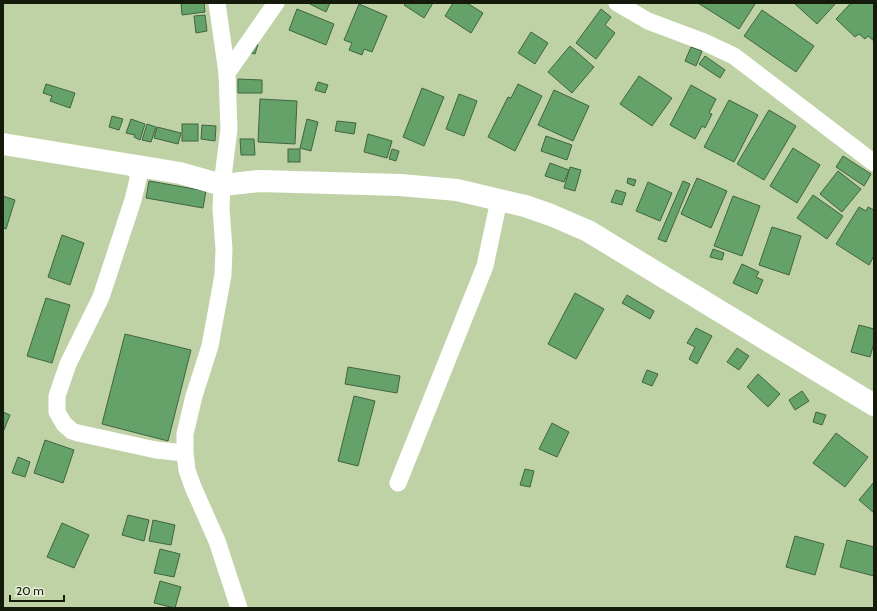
<svg xmlns="http://www.w3.org/2000/svg" width="877" height="611" font-family="Cabin,sans-serif">
<rect width="100%" height="100%" fill="#bfd2a5"/>
<g fill="#64a269" stroke="#416343">
<path d="M 181,3 L 204,3 L 205,12 L 182,15 Z"/>
<path d="M 308,3 L 330,3 L 326,12 Z"/>
<path d="M 406,3 L 433,3 L 424,18 L 404,5 Z"/>
<path d="M 453,3 L 467,3 L 483,13 L 471,33 L 445,16 Z"/>
<path d="M 698,3 L 754,3 L 755,4 L 739,29 Z"/>
<path d="M 794,3 L 836,3 L 817,24 Z"/>
<path d="M 851,3 L 874,3 L 874,41 L 868,36 L 865,39 L 859,34 L 855,37 L 836,19 Z"/>
<path d="M 359,4 L 387,16 L 372,52 L 364,49 L 362,55 L 349,50 L 352,43 L 344,40 Z"/>
<path d="M 297,9 L 334,24 L 326,45 L 289,30 Z"/>
<path d="M 601,9 L 611,17 L 605,25 L 615,33 L 596,59 L 576,43 Z"/>
<path d="M 762,10 L 814,46 L 796,72 L 744,36 Z"/>
<path d="M 205,15 L 207,31 L 196,33 L 194,16 Z"/>
<path d="M 531,32 L 548,43 L 535,64 L 518,53 Z"/>
<path d="M 251,42 L 258,44 L 255,54 L 248,52 Z"/>
<path d="M 570,46 L 594,67 L 572,93 L 548,72 Z"/>
<path d="M 691,47 L 702,51 L 696,66 L 685,61 Z"/>
<path d="M 705,56 L 725,70 L 720,78 L 699,64 Z"/>
<path d="M 639,76 L 672,98 L 652,126 L 620,104 Z"/>
<path d="M 238,79 L 262,80 L 262,93 L 238,93 Z"/>
<path d="M 318,82 L 328,85 L 325,93 L 315,90 Z"/>
<path d="M 46,84 L 75,93 L 70,108 L 50,101 L 52,96 L 43,93 Z"/>
<path d="M 518,84 L 542,96 L 515,151 L 488,137 L 508,97 L 511,98 Z"/>
<path d="M 691,85 L 716,99 L 709,113 L 712,114 L 705,128 L 702,126 L 695,139 L 670,125 Z"/>
<path d="M 422,88 L 444,97 L 424,146 L 403,137 Z"/>
<path d="M 554,90 L 589,106 L 573,141 L 538,125 Z"/>
<path d="M 459,94 L 477,101 L 464,136 L 446,129 Z"/>
<path d="M 260,99 L 297,101 L 295,144 L 258,142 Z"/>
<path d="M 729,100 L 758,115 L 734,162 L 704,147 Z"/>
<path d="M 769,110 L 796,126 L 764,180 L 737,164 Z"/>
<path d="M 112,116 L 123,119 L 119,130 L 109,127 Z"/>
<path d="M 131,119 L 145,124 L 140,140 L 134,137 L 135,135 L 126,133 Z"/>
<path d="M 307,119 L 318,122 L 311,151 L 300,148 Z"/>
<path d="M 337,121 L 356,123 L 354,134 L 335,131 Z"/>
<path d="M 147,124 L 156,127 L 151,142 L 142,140 Z"/>
<rect x="182" y="124" width="16" height="17"/>
<path d="M 202,125 L 216,126 L 215,141 L 201,139 Z"/>
<path d="M 157,127 L 181,133 L 178,144 L 154,138 Z"/>
<path d="M 368,134 L 392,141 L 387,158 L 364,152 Z"/>
<path d="M 546,136 L 572,145 L 567,160 L 541,151 Z"/>
<path d="M 240,139 L 254,139 L 255,155 L 241,155 Z"/>
<path d="M 793,148 L 820,165 L 797,203 L 770,186 Z"/>
<rect x="288" y="149" width="12" height="13"/>
<path d="M 392,149 L 399,151 L 396,161 L 389,159 Z"/>
<path d="M 843,156 L 871,174 L 864,186 L 836,167 Z"/>
<path d="M 550,163 L 569,170 L 564,182 L 545,176 Z"/>
<path d="M 570,167 L 581,170 L 575,191 L 564,188 Z"/>
<path d="M 838,171 L 861,189 L 842,212 L 820,194 Z"/>
<path d="M 628,178 L 636,180 L 634,186 L 627,183 Z"/>
<path d="M 697,178 L 727,191 L 711,228 L 681,214 Z"/>
<path d="M 149,181 L 206,191 L 203,208 L 146,198 Z"/>
<path d="M 683,181 L 690,184 L 666,242 L 658,239 Z"/>
<path d="M 648,182 L 672,193 L 660,221 L 636,211 Z"/>
<path d="M 616,190 L 626,193 L 622,205 L 611,202 Z"/>
<path d="M 813,195 L 843,216 L 827,239 L 797,218 Z"/>
<path d="M 3,196 L 15,200 L 6,229 L 3,228 Z"/>
<path d="M 733,196 L 760,206 L 742,256 L 714,246 Z"/>
<path d="M 859,207 L 866,211 L 868,207 L 874,210 L 874,256 L 869,265 L 836,244 Z"/>
<path d="M 772,227 L 801,236 L 789,275 L 759,265 Z"/>
<path d="M 62,235 L 84,243 L 70,285 L 48,277 Z"/>
<path d="M 713,249 L 724,253 L 722,260 L 710,257 Z"/>
<path d="M 742,264 L 759,272 L 756,277 L 763,280 L 757,294 L 733,283 Z"/>
<path d="M 575,293 L 604,309 L 576,359 L 548,344 Z"/>
<path d="M 627,295 L 654,311 L 650,319 L 622,303 Z"/>
<path d="M 46,298 L 70,305 L 52,363 L 27,356 Z"/>
<path d="M 859,325 L 874,329 L 874,343 L 870,357 L 851,352 Z"/>
<path d="M 696,328 L 712,336 L 697,364 L 689,359 L 695,347 L 687,343 Z"/>
<path d="M 125,334 L 191,350 L 168,441 L 102,424 Z"/>
<path d="M 737,348 L 749,356 L 739,370 L 727,362 Z"/>
<path d="M 348,367 L 400,376 L 397,393 L 345,384 Z"/>
<path d="M 647,370 L 658,374 L 652,386 L 642,382 Z"/>
<path d="M 758,374 L 780,394 L 768,407 L 747,387 Z"/>
<path d="M 802,391 L 809,401 L 795,410 L 789,400 Z"/>
<path d="M 354,396 L 375,401 L 358,466 L 338,461 Z"/>
<path d="M 3,412 L 10,415 L 3,432 Z"/>
<path d="M 816,412 L 826,415 L 822,425 L 813,422 Z"/>
<path d="M 552,423 L 569,432 L 557,457 L 539,449 Z"/>
<path d="M 836,433 L 868,457 L 845,487 L 813,463 Z"/>
<path d="M 45,440 L 74,450 L 63,483 L 34,473 Z"/>
<path d="M 18,457 L 30,462 L 25,477 L 12,473 Z"/>
<path d="M 525,469 L 534,471 L 530,487 L 520,485 Z"/>
<path d="M 874,482 L 874,513 L 859,500 Z"/>
<path d="M 128,515 L 149,520 L 144,541 L 122,535 Z"/>
<path d="M 153,520 L 175,525 L 171,545 L 149,541 Z"/>
<path d="M 62,523 L 89,535 L 74,568 L 47,557 Z"/>
<path d="M 795,536 L 824,544 L 815,575 L 786,567 Z"/>
<path d="M 847,540 L 874,547 L 874,576 L 840,567 Z"/>
<path d="M 160,549 L 180,554 L 174,577 L 154,573 Z"/>
<path d="M 160,581 L 181,587 L 175,608 L 154,603 Z"/>
</g>
<g fill="none" stroke-linecap="round" stroke-linejoin="round">
<g stroke="#fff" stroke-width="17">
<path d="M 217,3 L 227,73 L 229,129 L 222,185 L 221,209 L 224,249 L 223,275 L 210,346 L 194,396 L 185,434 L 185,453 L 187,470 L 193,487 L 217,541 L 239,608"/>
<path d="M 617,3 L 648,21 L 704,42 L 734,56 L 874,163"/>
<path d="M 227,73 L 276,3"/>
<path d="M 132,166 L 139,175 L 133,200 L 101,297 L 68,364 L 57,396 L 57,412 L 64,424 L 72,431 L 78,433 L 156,450 L 185,453"/>
<path d="M 398,483 L 485,266 L 499,200"/>
</g>
<path stroke="#fff" stroke-width="22" d="M 3,144 L 180,173 L 222,185 L 260,181 L 400,185 L 457,190 L 525,206 L 551,215 L 588,231 L 874,405"/>
</g>
<rect width="877" height="611" fill="none" stroke="#141b0a" stroke-width="8"/>
<path d="M10 595v6h54v-6" fill="none" stroke="#141b0a" stroke-width="2"/>
<text x="16" y="595" font-size="12" fill="#141b0a" stroke="#e5eed8" stroke-width="3" paint-order="stroke">20 m</text>
</svg>
